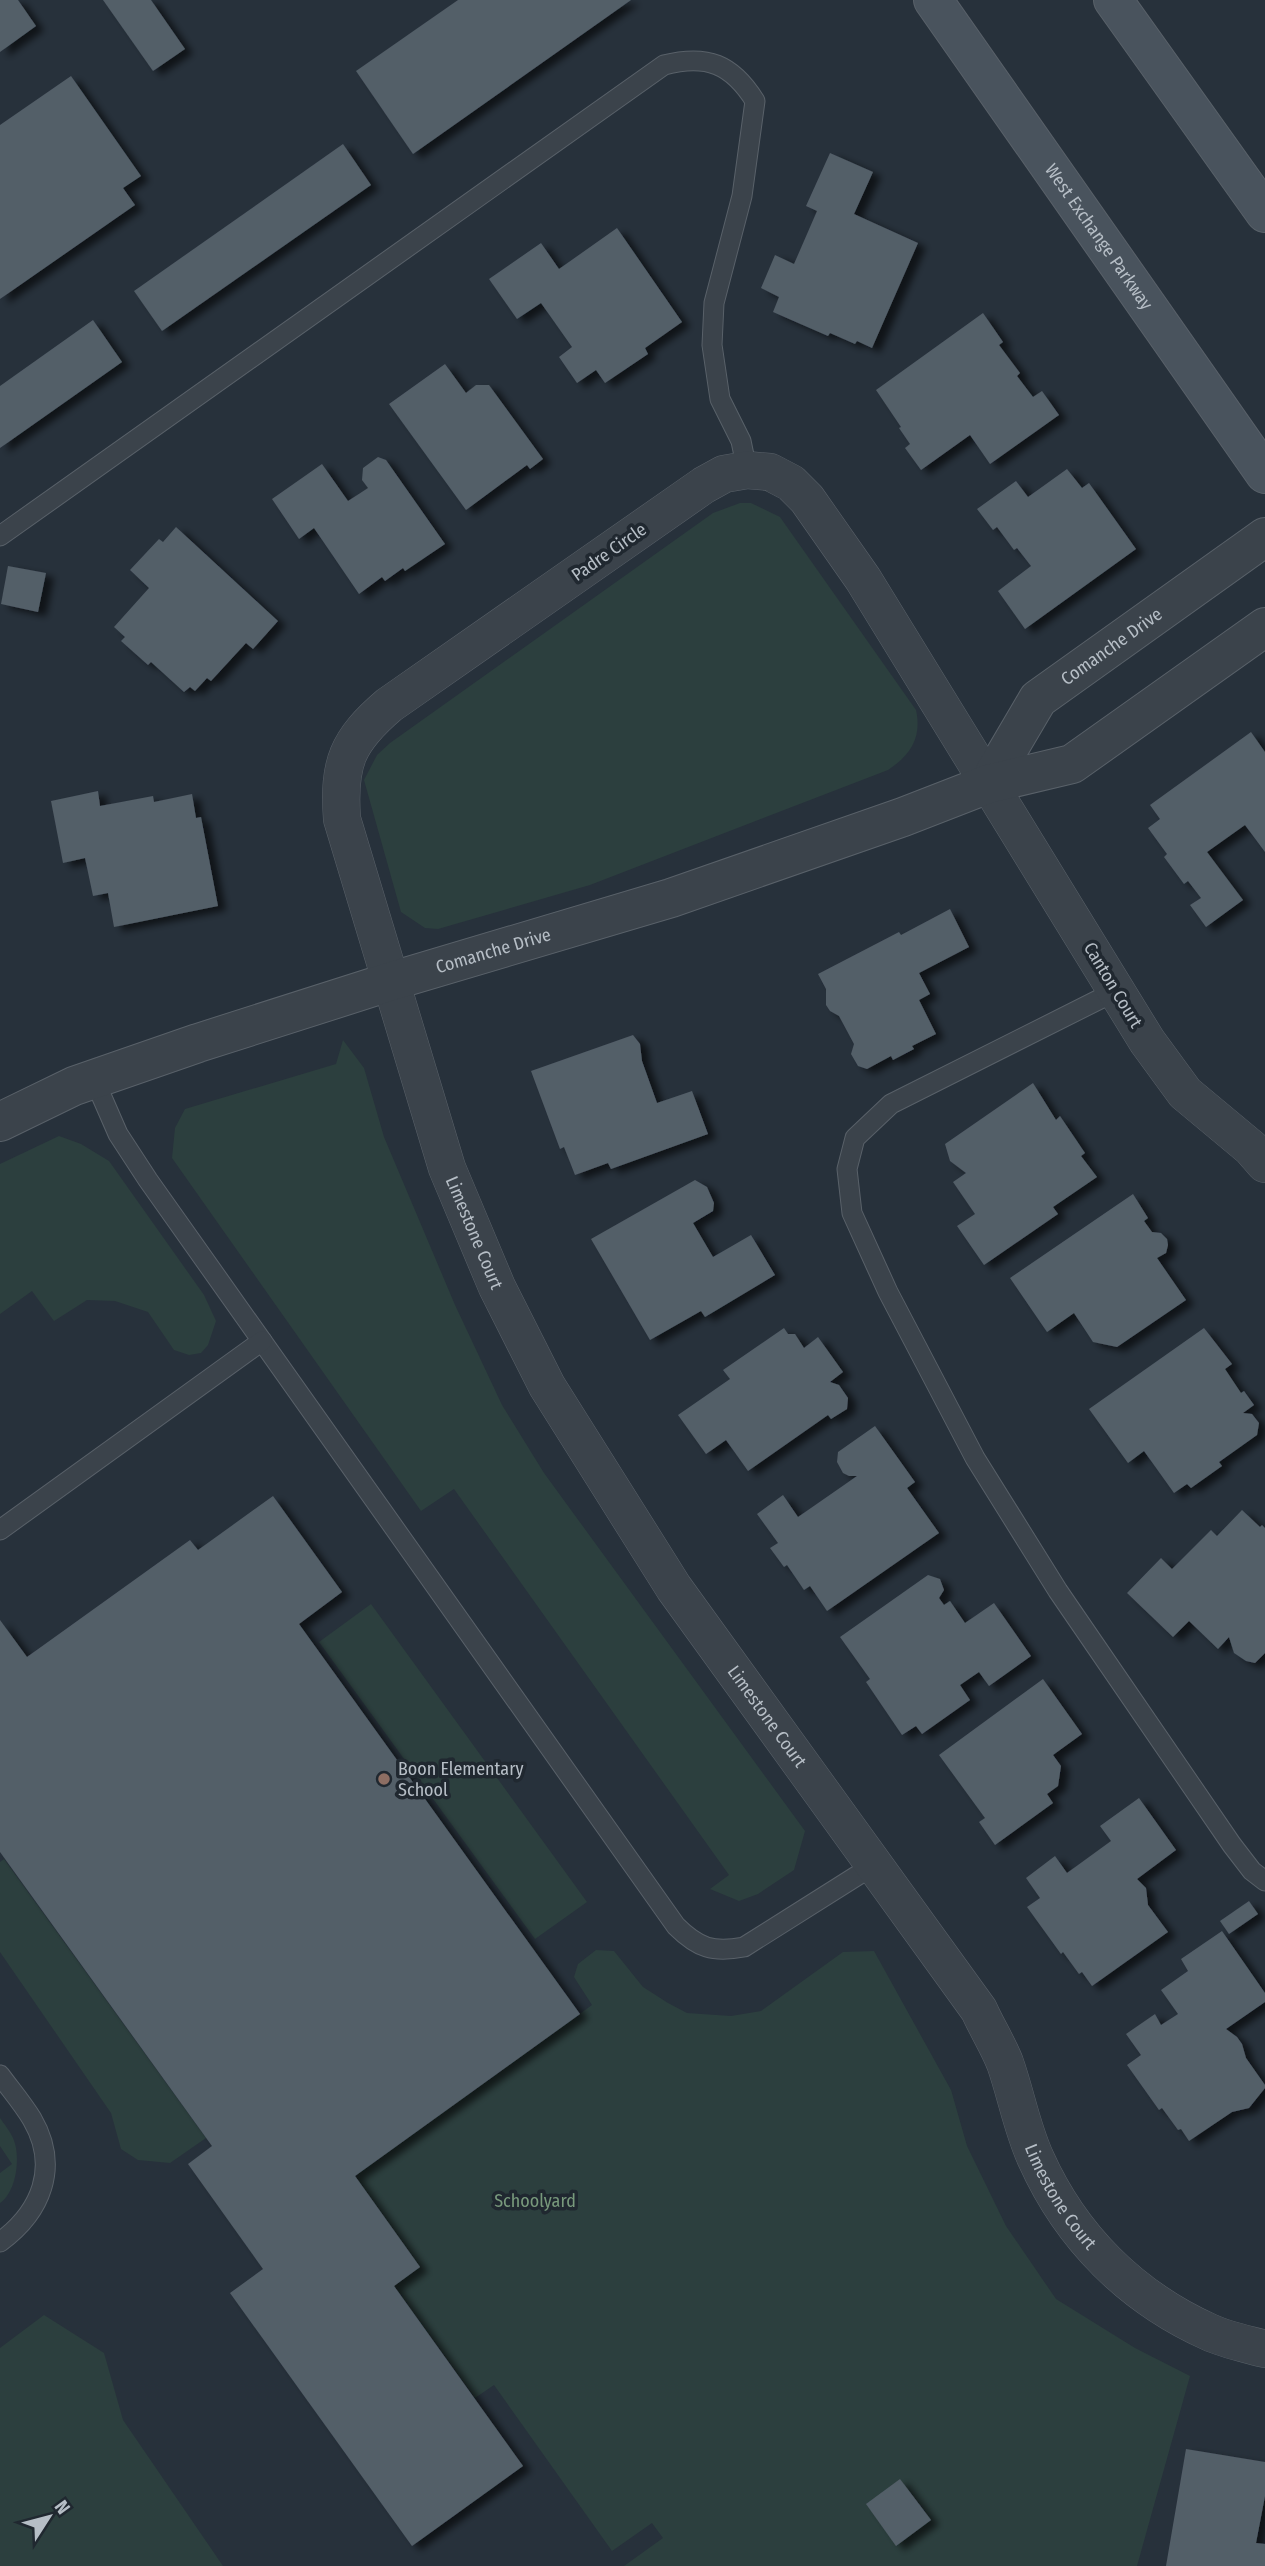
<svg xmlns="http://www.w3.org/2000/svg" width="1265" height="2566" font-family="'Fira Sans Condensed',sans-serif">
<defs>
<filter id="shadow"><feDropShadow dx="8" dy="4.5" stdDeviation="3.5" flood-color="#0009"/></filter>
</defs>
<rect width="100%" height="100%" fill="#27313b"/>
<g fill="#2c3f3e">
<path d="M 740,503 L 751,503 L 780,517 L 916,710 C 922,737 911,755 888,770 L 590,885 L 438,929 L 425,928 L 401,912 L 364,780 L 377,755 L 390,743 L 713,513 Z"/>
<path d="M 343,1040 L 364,1068 L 384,1137 L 455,1305 L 502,1405 L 544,1473 L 805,1831 L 794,1870 L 758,1894 L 739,1901 L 710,1889 L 729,1875 L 454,1489 L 421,1511 L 172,1158 L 175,1128 L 185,1109 L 336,1064 Z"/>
<path d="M 59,1136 L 81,1144 L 109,1161 L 204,1295 L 216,1321 L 208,1345 L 201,1353 L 189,1355 L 174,1350 L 148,1312 L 115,1301 L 87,1300 L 54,1321 L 32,1291 L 0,1314 L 0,1164 Z"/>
<path d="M 371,1604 L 587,1902 L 535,1939 L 319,1642 Z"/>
<path d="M 4,1859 L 206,2138 L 170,2163 L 138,2160 L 121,2149 L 111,2113 L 0,1952 L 0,1862 Z"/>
<path d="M 596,1950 L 614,1951 L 643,1987 L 668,2003 L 687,2013 L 731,2016 L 761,2011 L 843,1952 L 874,1951 L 951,2090 L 967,2146 L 1006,2226 L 1056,2299 L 1135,2348 L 1190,2376 L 1137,2566 L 624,2566 L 663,2538 L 652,2523 L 612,2551 L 494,2385 L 475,2398 L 394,2286 L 355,2176 L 592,2005 L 574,1977 L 578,1964 Z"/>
<path d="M 0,2118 C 4,2124 10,2131 13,2138 C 21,2155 17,2192 0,2203 L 0,2173 L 12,2164 L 0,2146 Z"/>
<path d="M 44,2315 L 104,2353 L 123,2420 L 223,2566 L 0,2566 L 0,2348 Z"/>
</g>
<g fill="#535e68" filter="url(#shadow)">
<path d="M 0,0 L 18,0 L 36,26 L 0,52 Z"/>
<path d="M 103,0 L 151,0 L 185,49 L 153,71 Z"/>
<path d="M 458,0 L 631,0 L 413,154 L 356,71 Z"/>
<path d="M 71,76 L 141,176 L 123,188 L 135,205 L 0,299 L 0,125 Z"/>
<path d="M 343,144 L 371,185 L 162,331 L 134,291 Z"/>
<path d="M 830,153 L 873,172 L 854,214 L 918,243 L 872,348 L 857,341 L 855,344 L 830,333 L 828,336 L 773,312 L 779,297 L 761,288 L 775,255 L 794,264 L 817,211 L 806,206 Z"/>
<path d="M 617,228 L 682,322 L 645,348 L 648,354 L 605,383 L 596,370 L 577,383 L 559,357 L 572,347 L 541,303 L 517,319 L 489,279 L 541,243 L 559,269 Z"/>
<path d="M 983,313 L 1003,342 L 999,345 L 1020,373 L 1017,376 L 1033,397 L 1042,391 L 1059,415 L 990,464 L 970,435 L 921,470 L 905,448 L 910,444 L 899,428 L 901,427 L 876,390 Z"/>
<path d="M 93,320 L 122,362 L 0,448 L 0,386 Z"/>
<path d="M 445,364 L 466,393 L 476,385 L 489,385 L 543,459 L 530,469 L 527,465 L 466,510 L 389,404 Z"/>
<path d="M 378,457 L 386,460 L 445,544 L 405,571 L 403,568 L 385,581 L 382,577 L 359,594 L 314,528 L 299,539 L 272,499 L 322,464 L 348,501 L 368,488 L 362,480 L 363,468 Z"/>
<path d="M 1067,469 L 1082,488 L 1089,483 L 1136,549 L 1025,629 L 998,591 L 1031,566 L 1017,548 L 1014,550 L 997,527 L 993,530 L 977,509 L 1016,481 L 1028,497 Z"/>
<path d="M 176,527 L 278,621 L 253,649 L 246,643 L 211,681 L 207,678 L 195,691 L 190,687 L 184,692 L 151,662 L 148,665 L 121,641 L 125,637 L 114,627 L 149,588 L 130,570 L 159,539 L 163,542 Z"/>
<path d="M 8,566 L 46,573 L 38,612 L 1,604 Z"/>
<path d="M 1251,732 L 1265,752 L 1265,852 L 1245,825 L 1207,852 L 1243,900 L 1206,927 L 1190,905 L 1201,898 L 1188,881 L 1184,884 L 1164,857 L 1167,854 L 1148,828 L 1160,819 L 1150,805 Z"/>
<path d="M 98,791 L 100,806 L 153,796 L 154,802 L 192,794 L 196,818 L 201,817 L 218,906 L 114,927 L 108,893 L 93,896 L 85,858 L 63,863 L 51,801 Z"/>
<path d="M 950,909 L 969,947 L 919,973 L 930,994 L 919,1000 L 936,1034 L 912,1046 L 914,1049 L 893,1060 L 891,1056 L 867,1069 L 858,1066 L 851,1054 L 854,1044 L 839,1016 L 830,1011 L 826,1005 L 826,989 L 818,974 L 899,932 L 901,935 Z"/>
<path d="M 633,1035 L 640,1044 L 642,1061 L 657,1103 L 692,1091 L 708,1134 L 611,1169 L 608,1163 L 575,1175 L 564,1147 L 560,1149 L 531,1071 Z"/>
<path d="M 1033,1083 L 1056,1120 L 1060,1116 L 1085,1153 L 1081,1156 L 1097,1177 L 1053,1207 L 1058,1214 L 984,1265 L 957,1226 L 975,1214 L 953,1182 L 966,1173 L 950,1161 L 945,1144 Z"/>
<path d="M 695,1180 L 707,1187 L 714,1203 L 713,1211 L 693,1223 L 713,1257 L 751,1235 L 775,1275 L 705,1317 L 701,1311 L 650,1340 L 591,1239 Z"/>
<path d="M 1133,1194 L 1148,1218 L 1144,1221 L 1152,1232 L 1161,1233 L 1167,1239 L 1168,1245 L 1166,1253 L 1157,1258 L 1186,1300 L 1117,1347 L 1093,1342 L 1074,1313 L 1047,1332 L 1010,1278 Z"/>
<path d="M 784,1328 L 788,1334 L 795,1334 L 804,1348 L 818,1337 L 843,1372 L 830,1382 L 839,1385 L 848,1398 L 847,1409 L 831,1419 L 828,1415 L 748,1471 L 726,1440 L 706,1454 L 678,1415 L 730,1379 L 723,1370 Z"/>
<path d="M 1204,1328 L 1232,1364 L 1225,1369 L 1241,1393 L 1244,1391 L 1254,1405 L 1243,1413 L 1252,1414 L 1259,1423 L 1257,1435 L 1219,1462 L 1222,1466 L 1191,1488 L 1187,1484 L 1174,1493 L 1144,1451 L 1128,1463 L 1089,1409 Z"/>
<path d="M 875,1426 L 915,1482 L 907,1488 L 939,1533 L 827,1611 L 810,1586 L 804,1590 L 787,1565 L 784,1567 L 770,1548 L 778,1543 L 757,1514 L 783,1495 L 798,1517 L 857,1476 L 849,1476 L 843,1473 L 837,1462 L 838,1452 Z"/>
<path d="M 273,1496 L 342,1592 L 299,1624 L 580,2014 L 355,2176 L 420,2267 L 394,2286 L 523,2466 L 412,2546 L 230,2293 L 263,2269 L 188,2164 L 212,2146 L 0,1852 L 0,1620 L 27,1657 L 190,1540 L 198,1550 Z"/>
<path d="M 1242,1510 L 1260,1527 L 1262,1525 L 1265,1528 L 1265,1653 L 1255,1663 L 1246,1661 L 1234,1653 L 1229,1637 L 1218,1649 L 1189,1621 L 1173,1637 L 1127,1593 L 1161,1558 L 1172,1569 L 1211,1530 L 1217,1536 Z"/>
<path d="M 928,1575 L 940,1579 L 944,1590 L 939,1598 L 944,1605 L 950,1601 L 965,1623 L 994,1603 L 1031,1656 L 989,1686 L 979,1672 L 960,1685 L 970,1700 L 922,1734 L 916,1726 L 902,1735 L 866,1682 L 870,1679 L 840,1637 Z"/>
<path d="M 1043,1679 L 1082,1734 L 1053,1755 L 1061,1766 L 1058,1786 L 1047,1794 L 1053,1803 L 995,1845 L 979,1822 L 985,1818 L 939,1755 Z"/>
<path d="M 1139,1798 L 1176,1850 L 1137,1879 L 1146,1888 L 1148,1905 L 1168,1932 L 1092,1986 L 1082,1972 L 1079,1974 L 1063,1952 L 1061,1954 L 1027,1907 L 1040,1898 L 1026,1878 L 1055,1856 L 1067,1873 L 1111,1841 L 1100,1826 Z"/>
<path d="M 1249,1901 L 1258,1914 L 1229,1934 L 1220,1921 Z"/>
<path d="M 1222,1931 L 1265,1993 L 1265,2002 L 1226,2029 L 1237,2037 L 1242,2044 L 1246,2058 L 1265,2085 L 1265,2088 L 1249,2108 L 1232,2112 L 1189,2141 L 1181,2129 L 1178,2130 L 1162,2108 L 1159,2110 L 1127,2065 L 1141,2055 L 1126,2034 L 1155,2014 L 1161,2025 L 1178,2014 L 1161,1990 L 1188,1971 L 1181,1959 Z"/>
<path d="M 1186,2449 L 1265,2462 L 1265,2496 L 1256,2543 L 1265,2544 L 1265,2566 L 1166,2566 Z"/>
<path d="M 900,2479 L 931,2520 L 896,2546 L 866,2504 Z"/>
</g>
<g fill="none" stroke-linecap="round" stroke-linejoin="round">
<defs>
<g id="service">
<path d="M 0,536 L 664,65 C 707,54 732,64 755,101 L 742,196 L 714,303 L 712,345 L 720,399 L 741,441 L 747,470"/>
<path d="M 1118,990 L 891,1104 L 855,1138 L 847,1169 L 852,1213 L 888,1292 L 975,1458 L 1058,1591 L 1232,1845 L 1252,1871 L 1265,1881"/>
<path d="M 94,1079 L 118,1134 L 148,1180 L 676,1926 C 698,1948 713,1953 744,1947 L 874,1865"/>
<path d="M 0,1530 L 262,1341"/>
<path d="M 0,2075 C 11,2090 23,2104 32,2119 C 60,2167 41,2212 0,2242"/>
</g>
<g id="minor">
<path id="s1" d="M 1265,1164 L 1251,1148 L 1185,1093 L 1147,1041 L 863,579 L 807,499 L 791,483 L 770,472 L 747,470 L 724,474 L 704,485 L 389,705 C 347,741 338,763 342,819 L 447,1168 L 497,1287 L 547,1386 L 674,1588 L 979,2010 C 987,2028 998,2045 1005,2063 C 1016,2094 1022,2129 1036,2159 C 1071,2237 1131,2297 1209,2332 C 1226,2340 1247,2344 1265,2349"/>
</g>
<g id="tertiary">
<path id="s2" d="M 988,784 L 1038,699 L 1265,537"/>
<path id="s3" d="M 0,1122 L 74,1086 L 198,1043 L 392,981 L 671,898 L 903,817 L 988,784 L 1072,764 L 1265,627"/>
</g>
<g id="secondary">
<path id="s4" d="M 933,0 L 1265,474"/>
<path d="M 1113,0 L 1265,213"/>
</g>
</defs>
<use href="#service" stroke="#596169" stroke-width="21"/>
<use href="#minor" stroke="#596169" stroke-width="38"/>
<use href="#tertiary" stroke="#596169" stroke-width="40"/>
<use href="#secondary" stroke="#596169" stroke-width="40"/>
<use href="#service" stroke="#3b434b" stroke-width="19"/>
<use href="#minor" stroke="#3b434b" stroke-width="37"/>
<use href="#tertiary" stroke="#3b434b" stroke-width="38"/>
<use href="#secondary" stroke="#49535d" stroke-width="38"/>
</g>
<circle fill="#8d6e63" stroke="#202830" stroke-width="2.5" cx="384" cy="1779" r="7"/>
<g text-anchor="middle" stroke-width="7" stroke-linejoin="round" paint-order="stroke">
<g font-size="18" fill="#b6bec6" stroke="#202830">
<text dy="6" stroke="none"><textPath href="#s4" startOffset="289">West Exchange Parkway</textPath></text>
<text transform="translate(609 552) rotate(-35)" y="6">Padre Circle</text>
<text dy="6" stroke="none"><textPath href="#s2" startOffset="189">Comanche Drive</textPath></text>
<text dy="6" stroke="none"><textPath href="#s3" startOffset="523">Comanche Drive</textPath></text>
<text transform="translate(1113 985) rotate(59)" y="6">Canton Court</text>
<text dy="6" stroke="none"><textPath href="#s1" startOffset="1876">Limestone Court</textPath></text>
<text dy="6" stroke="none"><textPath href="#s1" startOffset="2443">Limestone Court</textPath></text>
<text dy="6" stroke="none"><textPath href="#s1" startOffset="3010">Limestone Court</textPath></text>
</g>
<g font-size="18" fill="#b6bec6" stroke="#202830" text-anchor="start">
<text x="398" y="1775">Boon Elementary<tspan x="398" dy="21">School</tspan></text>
</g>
<g font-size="18" fill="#78997c" stroke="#202830">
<text x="535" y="2207">Schoolyard</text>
</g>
</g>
<g transform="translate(49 2517) rotate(54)" stroke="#202830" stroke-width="5" paint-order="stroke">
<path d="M0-5L12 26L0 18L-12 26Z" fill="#b6bec6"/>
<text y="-10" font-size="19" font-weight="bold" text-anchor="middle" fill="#b6bec6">N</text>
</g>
</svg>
